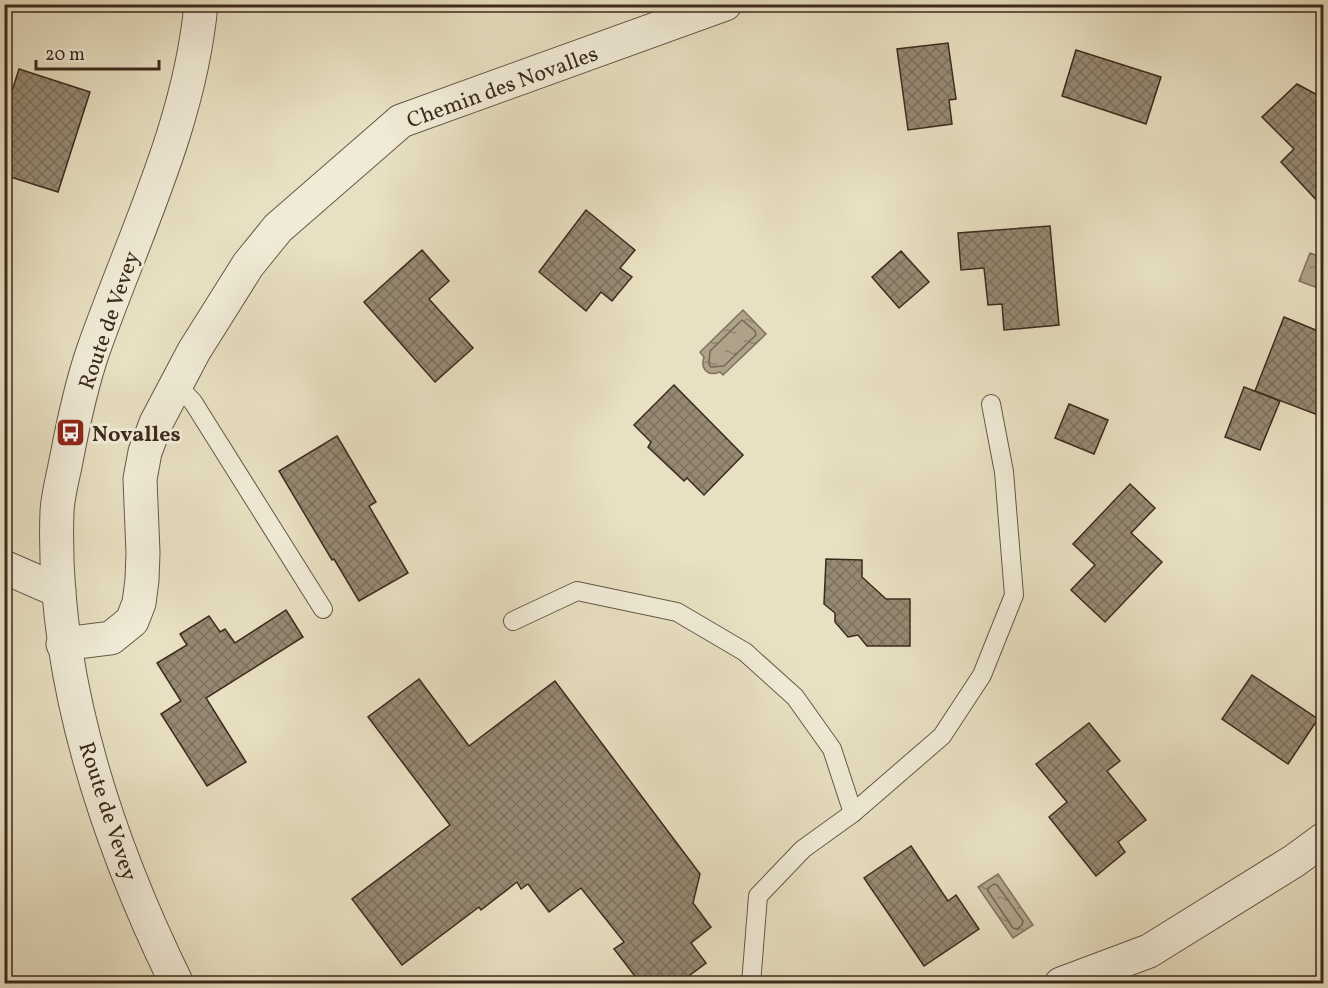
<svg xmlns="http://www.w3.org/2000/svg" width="1328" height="988" font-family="Vollkorn,serif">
<defs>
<pattern id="water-ripples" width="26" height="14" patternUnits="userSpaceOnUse" patternTransform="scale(1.5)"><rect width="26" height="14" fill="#aea28a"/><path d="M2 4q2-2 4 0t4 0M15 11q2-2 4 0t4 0" fill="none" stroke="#8f8470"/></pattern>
<pattern id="building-cross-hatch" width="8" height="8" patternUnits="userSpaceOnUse" patternTransform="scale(1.5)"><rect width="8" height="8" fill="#968973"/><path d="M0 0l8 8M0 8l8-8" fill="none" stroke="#7c705e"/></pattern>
</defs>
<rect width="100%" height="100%" fill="#e8e0c2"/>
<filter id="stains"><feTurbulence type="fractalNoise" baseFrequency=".00333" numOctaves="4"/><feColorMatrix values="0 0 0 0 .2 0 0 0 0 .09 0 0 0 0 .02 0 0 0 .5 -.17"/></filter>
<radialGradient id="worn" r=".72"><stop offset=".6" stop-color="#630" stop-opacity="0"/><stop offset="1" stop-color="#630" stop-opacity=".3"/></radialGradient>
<g fill="url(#water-ripples)" stroke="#81725e" stroke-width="1.5">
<path d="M 1310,253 L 1323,258 L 1323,290 L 1299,281 Z"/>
<path d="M 743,310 L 766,334 L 723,375 L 720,372 C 708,377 700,369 704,357 L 700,352 Z"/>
<path d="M 998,874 L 1033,925 L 1013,938 L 978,887 Z"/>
</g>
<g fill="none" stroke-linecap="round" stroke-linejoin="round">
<g stroke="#766654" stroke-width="1.5">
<path d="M 742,320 L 755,331 L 756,335 L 724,366 L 711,367 L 709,364 L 710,351 Z"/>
<path d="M 994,884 L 997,885 L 1023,921 L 1022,925 L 1017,929 L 1013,928 L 988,891 L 988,888 Z"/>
</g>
</g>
<g fill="url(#building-cross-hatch)" stroke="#3d2a1d" stroke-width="1.5">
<path d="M 948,43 L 956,99 L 949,100 L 952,124 L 908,130 L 897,49 Z"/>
<path d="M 1076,50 L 1161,77 L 1146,124 L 1062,96 Z"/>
<path d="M 19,69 L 90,92 L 58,192 L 4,175 L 4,116 Z"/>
<path d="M 1297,84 L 1323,98 L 1323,207 L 1281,162 L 1294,149 L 1262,117 Z"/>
<path d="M 586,210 L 635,250 L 620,268 L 632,277 L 612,301 L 601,292 L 586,311 L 539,272 Z"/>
<path d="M 1050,226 L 1059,325 L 1004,330 L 1002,304 L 988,305 L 984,268 L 961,270 L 958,233 Z"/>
<path d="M 422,250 L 449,281 L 429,299 L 473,348 L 435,382 L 364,302 Z"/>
<path d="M 901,251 L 929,282 L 899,308 L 872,277 Z"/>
<path d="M 1284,317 L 1323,333 L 1323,417 L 1255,391 Z"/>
<path d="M 674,385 L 743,455 L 704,495 L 687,478 L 684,481 L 648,447 L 651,442 L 634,425 Z"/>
<path d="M 1244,387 L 1280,401 L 1260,450 L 1225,437 Z"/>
<path d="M 1069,404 L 1108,420 L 1094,454 L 1055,438 Z"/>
<path d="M 337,436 L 376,502 L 369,506 L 408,573 L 359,601 L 334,559 L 332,560 L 279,471 Z"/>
<path d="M 1130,484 L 1155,508 L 1131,533 L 1162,562 L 1105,622 L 1071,590 L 1095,565 L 1073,544 Z"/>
<path d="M 826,559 L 862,560 L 862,577 L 886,599 L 910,599 L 910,646 L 867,646 L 858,635 L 848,637 L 835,622 L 835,613 L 824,604 Z"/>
<path d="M 286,610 L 303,637 L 206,698 L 246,762 L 207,786 L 161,714 L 181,701 L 157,663 L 187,645 L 180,634 L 209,616 L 220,632 L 225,629 L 235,643 Z"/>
<path d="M 1252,675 L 1318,719 L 1288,764 L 1222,719 Z"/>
<path d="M 419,679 L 469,746 L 555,681 L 700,874 L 693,903 L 711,927 L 691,943 L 706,963 L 678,984 L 641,984 L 614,949 L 624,942 L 581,888 L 549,912 L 528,884 L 521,889 L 517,882 L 481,910 L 479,907 L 402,965 L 352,899 L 450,825 L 368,717 Z"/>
<path d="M 1089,723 L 1120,761 L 1107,771 L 1146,820 L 1118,842 L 1125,852 L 1096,876 L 1049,817 L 1067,802 L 1036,764 Z"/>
<path d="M 911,846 L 948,901 L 956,895 L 979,929 L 924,966 L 864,878 Z"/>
</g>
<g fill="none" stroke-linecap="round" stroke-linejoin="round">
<defs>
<g id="service">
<path d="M 177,385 L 193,402 L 323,609"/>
<path d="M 513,621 L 577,591 L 677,612 L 745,652 L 795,697 L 832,749 L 853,813"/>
<path d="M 751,984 L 758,896 L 803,849 L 853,813 L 942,736 L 982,675 L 1014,595 L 1004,472 L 991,404"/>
</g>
<g id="minor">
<path d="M 4,567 L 59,591"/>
<path d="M 63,644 L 111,638 L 132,621 L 139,603 L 142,580 L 143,553 L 140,479 L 145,452 L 156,423 L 194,351 L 248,265 L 278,228 L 401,121 L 725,4"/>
<path d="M 1061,984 L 1149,951 L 1294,861 L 1324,839"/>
</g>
<path id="tertiary" d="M 177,984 C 106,839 51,674 57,511 C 58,494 63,477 66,461 C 73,424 81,386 93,351 C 133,237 190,126 201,4"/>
</defs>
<use href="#service" stroke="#685846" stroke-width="20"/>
<use href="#minor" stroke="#685846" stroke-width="35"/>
<use href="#tertiary" stroke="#685846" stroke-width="35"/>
<use href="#service" stroke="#f0ebd7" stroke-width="18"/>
<use href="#minor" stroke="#f0ebd7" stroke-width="33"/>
<use href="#tertiary" stroke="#f0ebd7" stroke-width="33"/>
</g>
<defs>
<symbol id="bus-square" viewBox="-11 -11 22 22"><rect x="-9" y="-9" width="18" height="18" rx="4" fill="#8f2418" stroke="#f0ebd7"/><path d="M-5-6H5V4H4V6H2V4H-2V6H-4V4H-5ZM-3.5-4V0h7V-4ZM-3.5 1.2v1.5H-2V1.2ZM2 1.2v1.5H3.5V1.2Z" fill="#fff"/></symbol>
</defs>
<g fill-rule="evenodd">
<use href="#bus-square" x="54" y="416" width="33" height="33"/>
</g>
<g text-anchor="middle" stroke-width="6" stroke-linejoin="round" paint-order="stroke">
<g font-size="22" fill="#3d2a1d" stroke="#f0ebd7">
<text transform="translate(502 86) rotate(-20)" y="8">Chemin des Novalles</text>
<text transform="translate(108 320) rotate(-71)" y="8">Route de Vevey</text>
<text transform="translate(109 811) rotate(72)" y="8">Route de Vevey</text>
</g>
<g font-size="22" font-weight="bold" fill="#3d2a1d" stroke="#f0ebd7" text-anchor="start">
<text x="92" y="441">Novalles</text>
</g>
</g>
<rect width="1328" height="988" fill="none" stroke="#e8e0c2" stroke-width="24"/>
<rect x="6" y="6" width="1316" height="976" fill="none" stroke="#3d2a1d" stroke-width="3"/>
<rect x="12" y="12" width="1304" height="964" fill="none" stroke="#3d2a1d" stroke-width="1.5"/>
<path d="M36 60v9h123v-9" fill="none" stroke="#3d2a1d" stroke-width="3"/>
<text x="45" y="60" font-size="18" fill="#3d2a1d" stroke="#f0ebd7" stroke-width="4.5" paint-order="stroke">20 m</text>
<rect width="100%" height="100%" filter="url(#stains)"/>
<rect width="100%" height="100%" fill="url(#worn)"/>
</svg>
